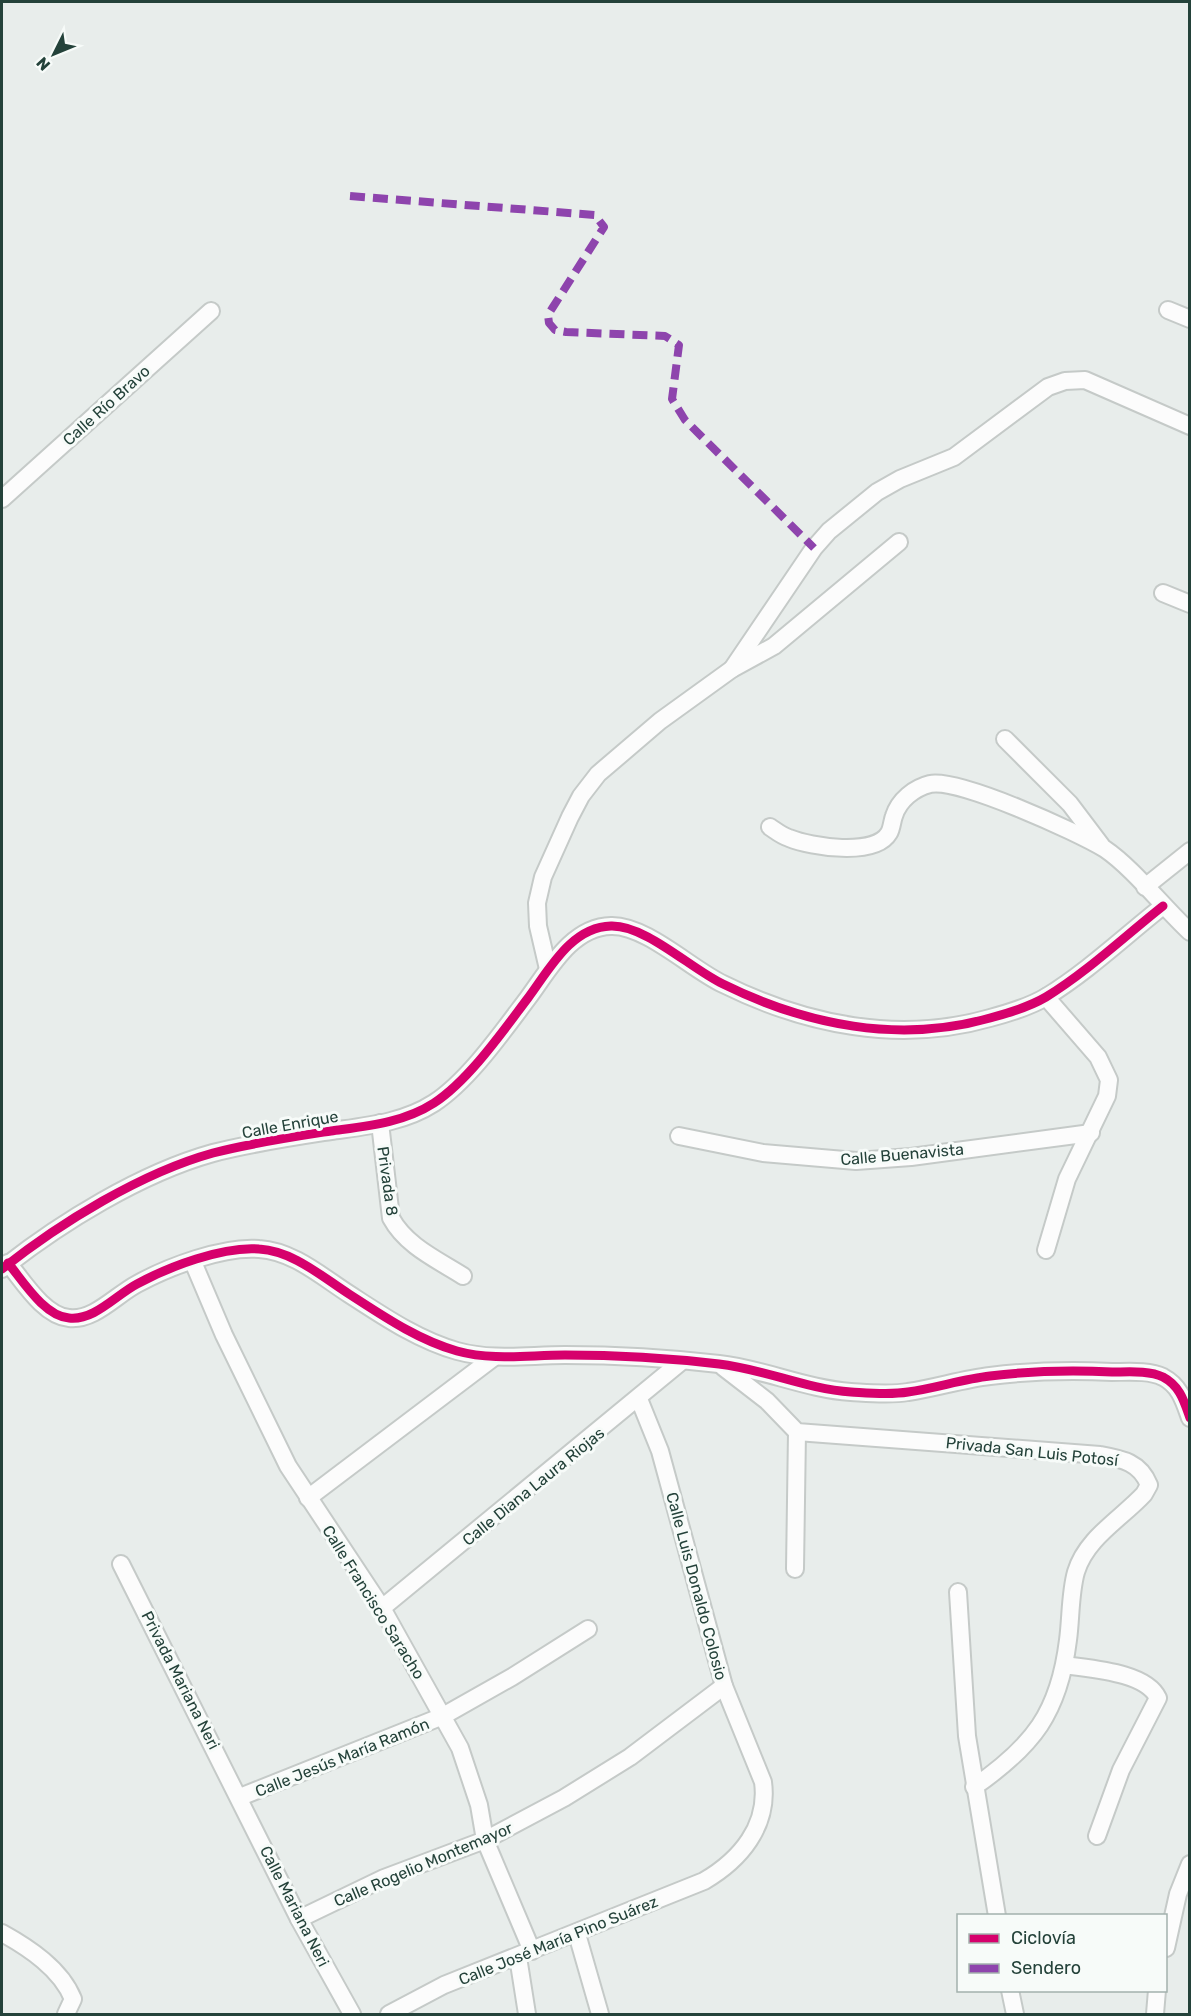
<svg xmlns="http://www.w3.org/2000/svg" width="1191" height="2016" font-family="Rubik,sans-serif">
<rect width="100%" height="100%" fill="#e8edeb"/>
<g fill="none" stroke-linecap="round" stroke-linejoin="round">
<defs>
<g id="minor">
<path d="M 1168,310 L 1190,319"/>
<path d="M 2,499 L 211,311"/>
<path d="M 1163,593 L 1190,604"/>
<path d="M 732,669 L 814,548 L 829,531 L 877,492 L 900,479 L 954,457 L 1048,387 L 1065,381 L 1085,380 L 1190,426"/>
<path d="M 1005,739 L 1070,804 L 1101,845"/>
<path d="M 770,827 C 776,831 782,836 789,838 C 811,847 875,857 889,833 C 892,828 892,821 894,816 C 899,800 914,788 930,784 C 959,778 1077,832 1105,849 C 1133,868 1164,908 1190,932"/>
<path d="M 1145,887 L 1190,851"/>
<path d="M 548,969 L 538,926 L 537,903 L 543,877 L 570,817 L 581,796 L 598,774 L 660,721 L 732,669 L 774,646 L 899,542"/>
<path d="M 1046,997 L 1098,1057 L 1109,1080 L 1107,1096 L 1067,1179 L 1046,1250"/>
<path d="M 380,1123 L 391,1218 C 406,1246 438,1260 463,1276"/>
<path d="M 679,1136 L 763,1153 L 856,1161 L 911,1157 L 1091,1133"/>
<path d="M 193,1262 L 224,1335 L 288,1466 L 382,1608 L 460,1748 L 479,1805 L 485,1840 L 532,1951"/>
<path d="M 8,1263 C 23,1281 44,1316 69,1318 C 94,1321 116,1295 137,1284 C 168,1267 223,1246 259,1249 C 293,1251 321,1276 349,1294 C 383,1316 418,1340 457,1351 C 493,1361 528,1355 565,1355 C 616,1355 668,1358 719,1364 C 764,1369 806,1389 851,1392 C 869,1393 890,1395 908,1392 C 936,1388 963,1379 990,1376 C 1030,1371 1072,1370 1112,1372 C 1127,1372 1149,1370 1163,1377 C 1180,1386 1184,1401 1190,1418"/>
<path d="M 2,1269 C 60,1223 141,1173 213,1153 C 251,1143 292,1137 331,1131 C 367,1126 403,1123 434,1103 C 469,1080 503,1031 528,998 C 549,970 571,927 611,926 C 646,925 691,969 723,984 C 806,1025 899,1044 990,1018 C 1009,1013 1029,1007 1046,997 C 1087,972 1125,936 1163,906"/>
<path d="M 723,1367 L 767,1401 L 797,1432 L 1100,1455 C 1122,1459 1140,1462 1149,1485 L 1144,1494 C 1122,1518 1086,1538 1076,1572 C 1070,1593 1071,1618 1068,1640 C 1059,1713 1033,1746 974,1787"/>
<path d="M 308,1498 L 493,1358"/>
<path d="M 121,1564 L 299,1919 L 352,2014"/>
<path d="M 795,1569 L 797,1432"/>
<path d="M 958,1592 L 967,1736 L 997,1916"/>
<path d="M 382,1608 L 682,1361"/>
<path d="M 1065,1665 C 1091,1669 1146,1672 1158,1698 L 1121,1770 L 1097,1836"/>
<path d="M 240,1797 L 443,1716 L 512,1677 L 588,1629"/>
<path d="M 299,1919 L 384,1878 L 485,1840 L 564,1798 L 630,1757 L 724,1686"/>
<path d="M 2,1933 C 29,1948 61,1969 73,1999 L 66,2014"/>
<path d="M 577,1934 L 600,2014"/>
<path d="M 1166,1948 L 1178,1894 L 1190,1864"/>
<path d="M 518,1957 L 527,2014"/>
<path d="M 1010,1990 L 1015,2014"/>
<path d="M 389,2014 L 444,1985 L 704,1881 C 740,1860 769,1826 763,1782 L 724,1686 L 660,1451 L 639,1399"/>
<path d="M 1155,2014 L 1157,1990"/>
</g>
</defs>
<use href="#minor" stroke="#c5cac8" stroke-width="20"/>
<use href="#minor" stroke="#fcfcfc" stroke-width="16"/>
<path stroke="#8e44ad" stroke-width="8" stroke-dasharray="15 8" stroke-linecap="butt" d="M 350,196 L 595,215 L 604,227 L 553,307 L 548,315 L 549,323 L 555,330 L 566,332 L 665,336 L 679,345 L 672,399 L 685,420 L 814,548"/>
<defs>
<g id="cycleway">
<path d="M 8,1263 C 23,1281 44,1316 69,1318 C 94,1321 116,1295 137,1284 C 168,1267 223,1246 259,1249 C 293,1251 321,1276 349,1294 C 383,1316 418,1340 457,1351 C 493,1361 528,1355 565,1355 C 616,1355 668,1358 719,1364 C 764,1369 806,1389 851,1392 C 869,1393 890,1395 908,1392 C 936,1388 963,1379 990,1376 C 1030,1371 1072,1370 1112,1372 C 1127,1372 1149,1370 1163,1377 C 1180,1386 1184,1401 1190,1418"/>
<path d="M 2,1269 C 60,1223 141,1173 213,1153 C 251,1143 292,1137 331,1131 C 367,1126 403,1123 434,1103 C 469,1080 503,1031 528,998 C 549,970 571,927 611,926 C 646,925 691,969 723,984 C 806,1025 899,1044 990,1018 C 1009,1013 1029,1007 1046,997 C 1087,972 1125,936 1163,906"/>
</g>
</defs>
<use href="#cycleway" stroke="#f7fbf9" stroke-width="13"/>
<use href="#cycleway" stroke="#d6006c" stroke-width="9"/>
</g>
<g text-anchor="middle" stroke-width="6" stroke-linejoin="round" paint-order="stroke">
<g font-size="16" fill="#24423a" stroke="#f7fbf9">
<text transform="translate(106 405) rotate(-42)" y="6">Calle Río Bravo</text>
<text transform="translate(290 1124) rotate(-10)" y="6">Calle Enrique</text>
<text transform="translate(902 1154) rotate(-5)" y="6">Calle Buenavista</text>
<text transform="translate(388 1181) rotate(82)" y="6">Privada 8</text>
<text transform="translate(1032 1451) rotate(6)" y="6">Privada San Luis Potosí</text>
<text transform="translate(533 1486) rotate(-39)" y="6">Calle Diana Laura Riojas</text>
<text transform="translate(697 1586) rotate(75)" y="6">Calle Luis Donaldo Colosio</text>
<text transform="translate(374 1602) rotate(58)" y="6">Calle Francisco Saracho</text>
<text transform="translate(181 1680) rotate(63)" y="6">Privada Mariana Neri</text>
<text transform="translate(342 1757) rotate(-22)" y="6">Calle Jesús María Ramón</text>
<text transform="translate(423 1864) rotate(-23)" y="6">Calle Rogelio Montemayor</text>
<text transform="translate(295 1906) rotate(63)" y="6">Calle Mariana Neri</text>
<text transform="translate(558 1940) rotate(-22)" y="6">Calle José María Pino Suárez</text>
</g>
</g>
<rect width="1191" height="2016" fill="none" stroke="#24423a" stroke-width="6"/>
<rect x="957" y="1914" width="210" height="78" fill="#f7fbf9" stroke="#a3b1ad" stroke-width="1.5"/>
<rect x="969" y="1934" width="30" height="9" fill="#d6006c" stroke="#a3b1ad" stroke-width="1.5"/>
<text x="1011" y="1944" font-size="18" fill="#24423a">Ciclovía</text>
<rect x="969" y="1964" width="30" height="9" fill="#8e44ad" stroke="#a3b1ad" stroke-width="1.5"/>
<text x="1011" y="1974" font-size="18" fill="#24423a">Sendero</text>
<g transform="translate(54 54) rotate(227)" stroke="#f7fbf9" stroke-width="4.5" paint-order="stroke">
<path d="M0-4.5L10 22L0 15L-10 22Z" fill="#24423a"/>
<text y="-9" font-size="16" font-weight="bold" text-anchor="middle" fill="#24423a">N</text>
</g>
</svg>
